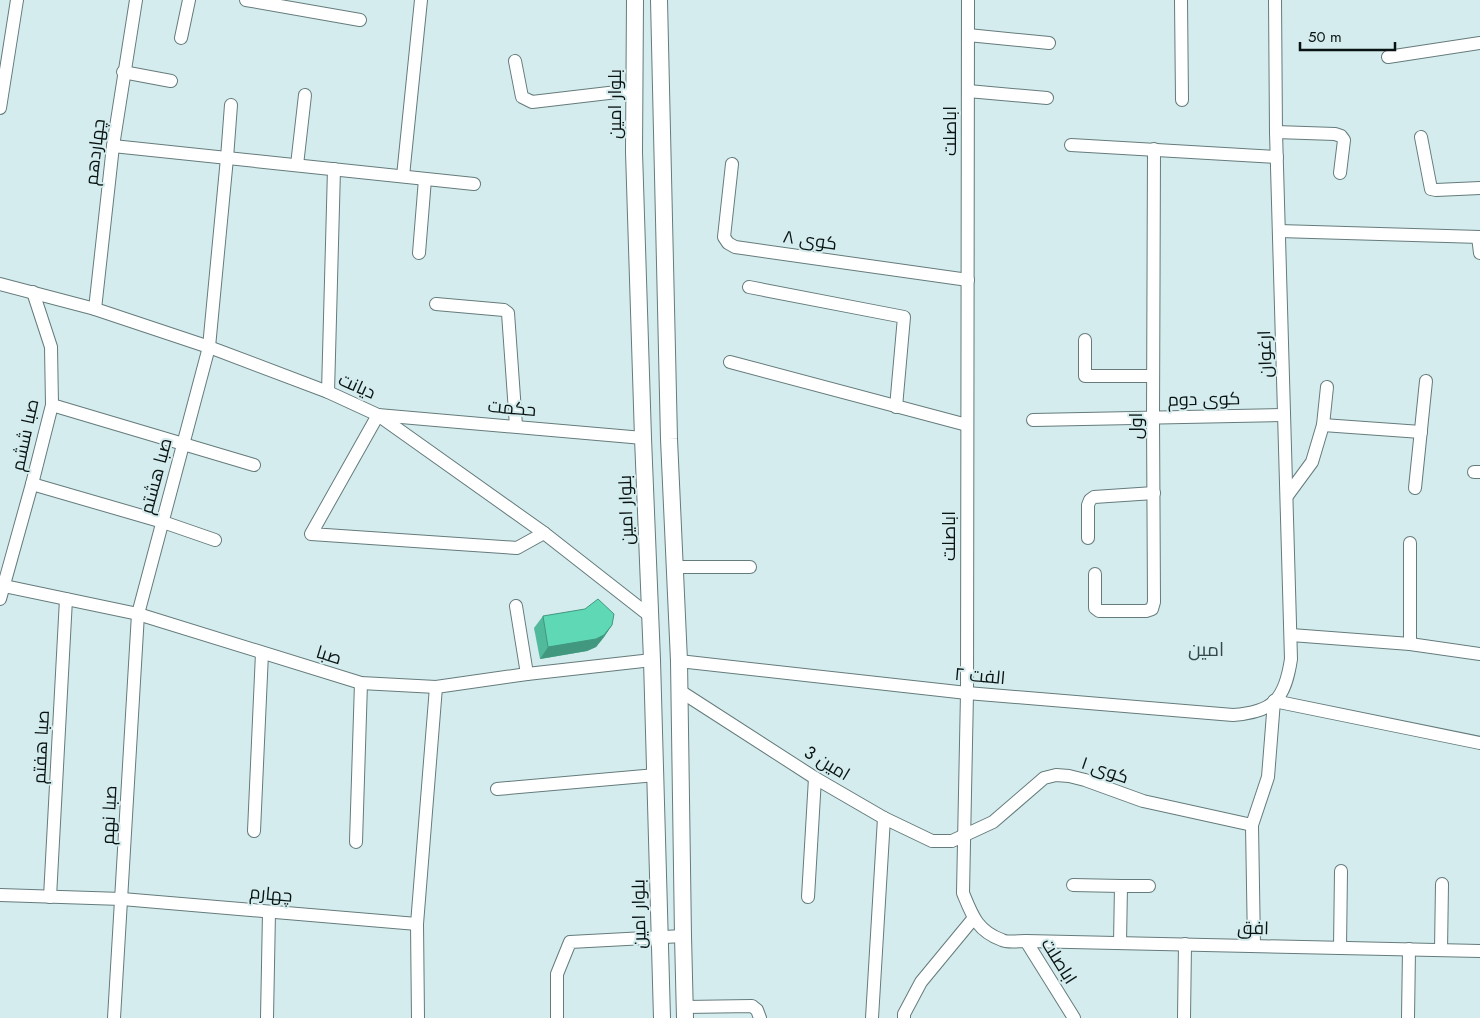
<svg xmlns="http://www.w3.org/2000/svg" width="1480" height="1018" font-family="Jost,Cairo,sans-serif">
<rect width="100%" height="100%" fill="#d4eced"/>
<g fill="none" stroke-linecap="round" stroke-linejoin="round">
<defs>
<g id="minor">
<path d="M 246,0 L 360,20"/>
<path d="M 968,0 L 967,693 L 963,893 C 972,915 977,931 1002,940 C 1008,943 1018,941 1026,941 L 1074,1018"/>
<path d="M 1181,0 L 1182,100"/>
<path d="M 968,35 L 1049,43"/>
<path d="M 181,38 L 189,0"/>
<path d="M 1388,57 L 1480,43"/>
<path d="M 515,61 L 522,97 L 532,102 L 634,90"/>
<path d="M 123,72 L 171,81"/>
<path d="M 968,91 L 1047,98"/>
<path d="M 0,108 L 17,0"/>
<path d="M 1276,132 L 1335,134 L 1341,136 L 1344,140 L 1340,173"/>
<path d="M 1421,137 L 1431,189 L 1436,190 L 1480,188"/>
<path d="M 1071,145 L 1277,157"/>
<path d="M 113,146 L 474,184"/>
<path d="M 732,164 L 724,237 L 728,243 L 735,247 L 968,280"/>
<path d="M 297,165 L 305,95"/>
<path d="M 403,176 L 421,0"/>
<path d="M 1279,231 L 1480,237"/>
<path d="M 1478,237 L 1480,253"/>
<path d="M 419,253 L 425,179"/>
<path d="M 0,284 L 95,309 L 209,347 L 328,392 L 378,415 L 544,533 L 650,616"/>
<path d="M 749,287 L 904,317 L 896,407"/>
<path d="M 436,304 L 504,310 L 508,313 L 516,426"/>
<path d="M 95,309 L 113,146 L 136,0"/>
<path d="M 1085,340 L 1085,376 L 1153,376"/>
<path d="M 730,362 L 967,425"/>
<path d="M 328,392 L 334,169"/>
<path d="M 52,405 L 254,465"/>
<path d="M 1033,420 L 1284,415"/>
<path d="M 1323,425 L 1421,432"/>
<path d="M 1474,472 L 1480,472"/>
<path d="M 32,484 L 163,522 L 215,540"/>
<path d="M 1415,488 L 1426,381"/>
<path d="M 1287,496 L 1312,462 L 1323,425 L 1327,387"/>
<path d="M 544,533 L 517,548 L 311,534 L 378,415 L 643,438"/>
<path d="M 1088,538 L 1088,505 L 1090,500 L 1094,497 L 1154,493"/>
<path d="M 1410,543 L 1410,644"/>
<path d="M 676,567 L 750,567"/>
<path d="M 1095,574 L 1095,608 L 1099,611 L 1146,611 L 1152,609 L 1154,602 L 1153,418 L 1154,149"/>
<path d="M 0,585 L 138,614 L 361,683 L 436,687 L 527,674 L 652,660"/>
<path d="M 0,599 L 32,484 L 52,405 L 51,347 L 33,292"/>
<path d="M 516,606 L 527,674"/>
<path d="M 1291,635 L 1410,644 L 1480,654"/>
<path d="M 679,661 L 967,693 L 1233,715 C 1274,712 1285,699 1291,659 L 1276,132 L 1275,0"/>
<path d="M 680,691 L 815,778 L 884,818 L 932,841 L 952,841 L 993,822 L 1044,778 L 1056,775 L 1069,776 L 1085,780 L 1143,801 L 1252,825"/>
<path d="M 1274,701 L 1480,743"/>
<path d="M 497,789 L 656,775"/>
<path d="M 254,831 L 262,653"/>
<path d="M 356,842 L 361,683"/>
<path d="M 1073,885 L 1121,886 L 1120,943"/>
<path d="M 1121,886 L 1149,886"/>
<path d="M 0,895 L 122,899 L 417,924"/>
<path d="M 50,897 L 66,599"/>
<path d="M 808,897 L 815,778"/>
<path d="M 1026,941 L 1480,951"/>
<path d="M 1254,946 L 1252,825 L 1268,777 L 1274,701"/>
<path d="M 1340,948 L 1341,871"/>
<path d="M 1441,950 L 1442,884"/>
<path d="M 685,1007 L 752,1006 L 757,1010 L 760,1018"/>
<path d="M 114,1018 L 138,614 L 209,347 L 227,158 L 231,105"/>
<path d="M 267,1018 L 269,912"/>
<path d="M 418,1018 L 417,924 L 436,687"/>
<path d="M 557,1018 L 557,974 L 570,942 L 683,936"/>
<path d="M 872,1018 L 884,818"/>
<path d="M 904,1018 L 904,1014 L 921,982 L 973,919"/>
<path d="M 1184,1018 L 1185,944"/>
<path d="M 1408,1018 L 1409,949"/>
</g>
<g id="major">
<path d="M 635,0 L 634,152 L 643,438 L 652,660 L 662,1018"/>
<path d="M 659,0 L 669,439 L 679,661 L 683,936 L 685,1018"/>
</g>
</defs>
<use href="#minor" stroke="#657b7c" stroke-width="14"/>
<use href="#major" stroke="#657b7c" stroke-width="18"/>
<use href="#minor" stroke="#fff" stroke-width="12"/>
<use href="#major" stroke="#fff" stroke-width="16"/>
</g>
<path fill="#51ba9c" d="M 543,616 L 612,625 L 604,637 L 596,647 L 587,651 L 540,659 L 534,628 Z"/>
<path fill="#42977f" d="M 612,625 L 604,637 L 596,647 L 587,651 L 540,659 L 548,647 Z"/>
<path fill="#5ed8b5" stroke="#42977f" d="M 598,599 L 614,614 L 612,625 L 604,635 L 596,639 L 548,647 L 543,616 L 585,609 Z"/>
<g text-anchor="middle" stroke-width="4" stroke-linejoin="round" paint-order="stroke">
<g font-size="18" fill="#0a1313" stroke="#d4eced">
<text transform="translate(615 104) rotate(-90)" y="6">بلوار امین</text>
<text transform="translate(950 131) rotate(-90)" y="6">اباصلت</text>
<text transform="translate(95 152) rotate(-83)" y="6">چهاردهم</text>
<text transform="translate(810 240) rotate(8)" y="6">کوی ۸</text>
<text transform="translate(1265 354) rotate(-92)" y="6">ارغوان</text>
<text transform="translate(357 386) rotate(24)" y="6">دیانت</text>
<text transform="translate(1204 399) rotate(-1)" y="6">کوی دوم</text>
<text transform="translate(512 408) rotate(5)" y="6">حکمت</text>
<text transform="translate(1136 426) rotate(-90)" y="6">اول</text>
<text transform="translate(25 435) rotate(-78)" y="6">صبا ششم</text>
<text transform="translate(156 476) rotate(-75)" y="6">صبا هشتم</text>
<text transform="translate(626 510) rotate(-92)" y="6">بلوار امین</text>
<text transform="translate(949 536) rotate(-90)" y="6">اباصلت</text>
<text transform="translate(329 655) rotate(17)" y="6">صبا</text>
<text transform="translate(980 676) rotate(5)" y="6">الفت ۲</text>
<text transform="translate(41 747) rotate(-87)" y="6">صبا هفتم</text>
<text transform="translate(827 763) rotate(31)" y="6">امین 3</text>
<text transform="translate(1105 770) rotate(19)" y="6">کوی ۱</text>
<text transform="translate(109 815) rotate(-87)" y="6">صبا نهم</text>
<text transform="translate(271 894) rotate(5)" y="6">چهارم</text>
<text transform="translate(639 914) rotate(-91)" y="6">بلوار امین</text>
<text transform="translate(1253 928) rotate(1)" y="6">افق</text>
<text transform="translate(1059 961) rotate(58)" y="6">اباصلت</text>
</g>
<g font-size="19" fill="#34484a" stroke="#d4eced">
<text x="1206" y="656">امین</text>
</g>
</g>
<path d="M1300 42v8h95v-8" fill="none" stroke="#0a1313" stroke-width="2.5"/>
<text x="1308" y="42" font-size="15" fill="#0a1313" stroke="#d4eced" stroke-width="4" paint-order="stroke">50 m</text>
</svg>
